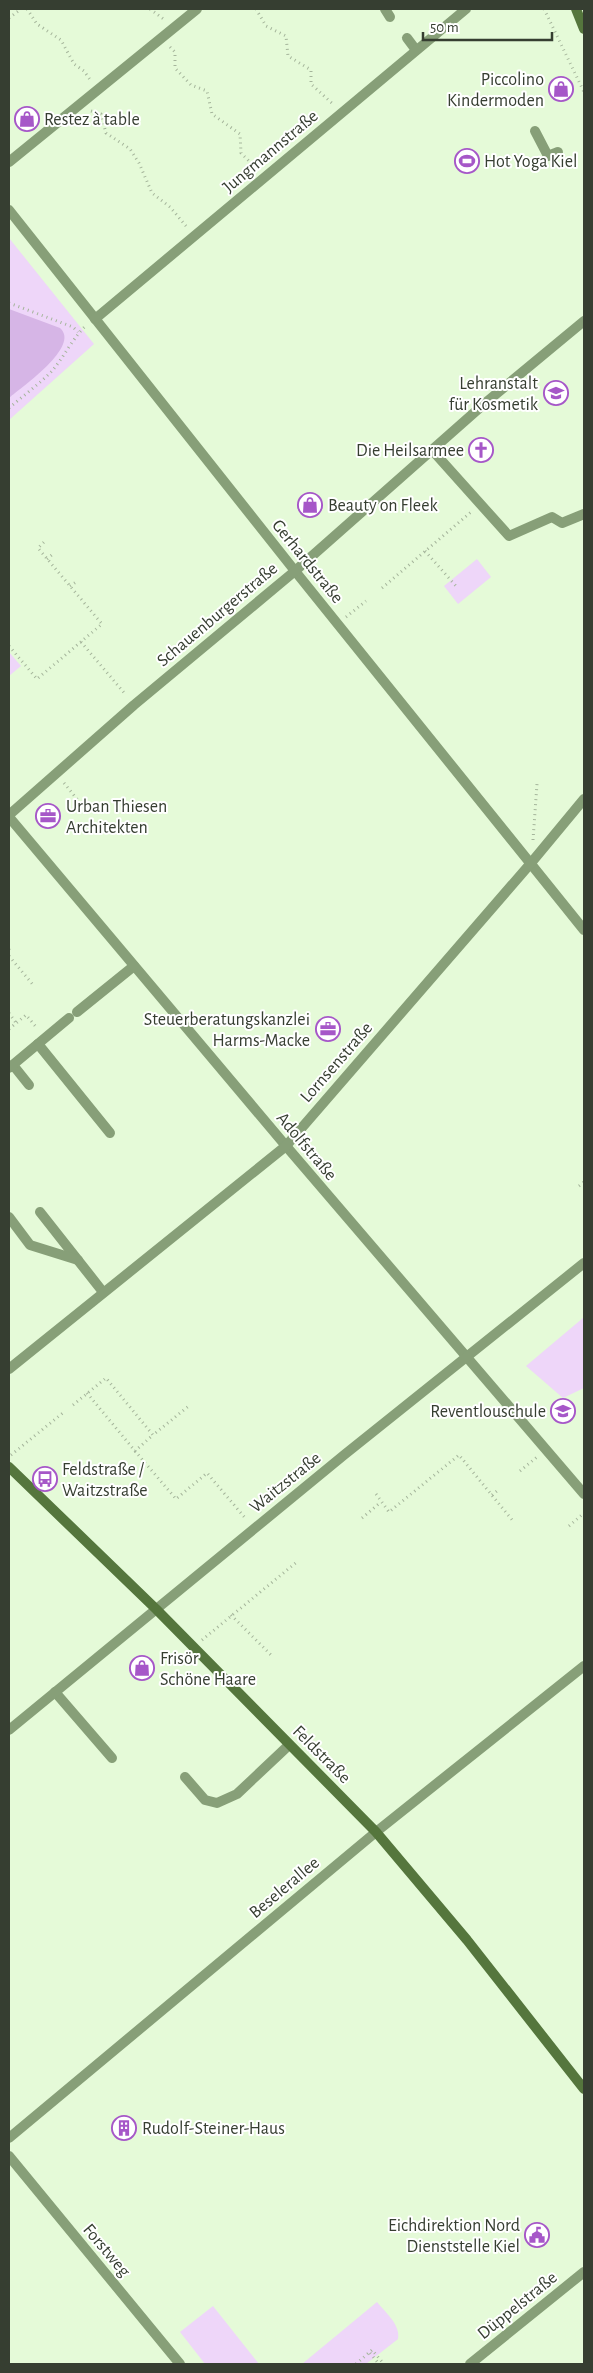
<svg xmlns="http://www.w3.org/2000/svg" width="593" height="2373" font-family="'Alegreya Sans',sans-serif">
<rect width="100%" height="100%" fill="#e5fad8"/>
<g fill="#eed6f9">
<path d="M 9,238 L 94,344 L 9,420 Z"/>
<path d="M 477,559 L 491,577 L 458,604 L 444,586 Z"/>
<path d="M 9,652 L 21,666 L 9,676 Z"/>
<path d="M 583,1318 L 584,1320 L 584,1388 L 563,1398 L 526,1366 Z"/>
<path d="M 377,2302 C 385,2312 401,2325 398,2339 L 366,2364 L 302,2364 Z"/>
<path d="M 213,2306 L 259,2364 L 205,2364 L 180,2332 Z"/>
</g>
<path fill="#d6b5e6" d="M 9,309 L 60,328 C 81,346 22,387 9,398 Z"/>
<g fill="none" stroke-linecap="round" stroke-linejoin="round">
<g stroke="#a5b59b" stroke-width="3" stroke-dasharray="1 4" stroke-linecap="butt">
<path d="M 27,9 L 37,24 L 61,40 L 74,64 L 84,71 L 91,81"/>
<path d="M 150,9 L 165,20"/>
<path d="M 256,9 L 266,26 L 286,36 L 288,56 L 311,70 L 311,84 L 334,105"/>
<path d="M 544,9 L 584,92"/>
<path d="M 9,18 L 21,9"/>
<path d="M 170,47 L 175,52 L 175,68 L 191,85 L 207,91 L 212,114 L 240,134 L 241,153 L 256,168"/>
<path d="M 91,111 L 101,114 L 106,133 L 130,149 L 139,163 L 152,193 L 170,207 L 186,226"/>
<path d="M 9,303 L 73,327 L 78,332"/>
<path d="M 9,408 C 23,396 38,385 51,372 C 63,359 75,334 87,325"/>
<path d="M 425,551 L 456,586"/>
<path d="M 47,559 L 54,553"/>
<path d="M 70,586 L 76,582"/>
<path d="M 382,588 L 471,512"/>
<path d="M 346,617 L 366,601"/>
<path d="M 81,642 L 126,695"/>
<path d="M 9,646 L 37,679 L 102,624 L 38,548 L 44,542"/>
<path d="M 64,783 L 81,804 L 73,811"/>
<path d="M 533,840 L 537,784"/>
<path d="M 9,949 L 10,948"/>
<path d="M 9,956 L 34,986"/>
<path d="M 9,1013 L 16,1023"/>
<path d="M 9,1029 L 26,1015 L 37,1028"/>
<path d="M 579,1186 L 584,1182"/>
<path d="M 87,1393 L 135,1451 L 153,1435"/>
<path d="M 73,1405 L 106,1378 L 153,1435 L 190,1405"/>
<path d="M 135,1451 L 176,1499 L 207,1473 L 246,1519"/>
<path d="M 11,1455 L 64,1412"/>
<path d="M 520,1471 L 537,1457"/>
<path d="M 376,1494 L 389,1512 L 459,1455 L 513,1521"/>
<path d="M 492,1495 L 497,1491"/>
<path d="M 362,1518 L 381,1502"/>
<path d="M 569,1526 L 584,1513"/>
<path d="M 231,1615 L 271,1655"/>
<path d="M 202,1640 L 298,1561"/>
<path d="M 370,2353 L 379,2364"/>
<path d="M 356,2364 L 372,2350 L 384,2364"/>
</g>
<g stroke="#879f78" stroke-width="10">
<path d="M 385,9 L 390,17"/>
<path d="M 407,38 L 416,50"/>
<path d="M 535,131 L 548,156 L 558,152"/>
<path d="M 9,162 L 197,9"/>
<path d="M 432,450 L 509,536 L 552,517 L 562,523 L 584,514"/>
<path d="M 77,1012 L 134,966"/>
<path d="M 38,1044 L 110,1133"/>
<path d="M 13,1065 L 29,1085"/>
<path d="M 9,1068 L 69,1018"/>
<path d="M 40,1212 L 103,1292"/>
<path d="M 9,1217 L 30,1245 L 78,1260"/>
<path d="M 55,1692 L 112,1758"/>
<path d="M 185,1777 L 205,1800 L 217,1803 L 237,1794 L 289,1745"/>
</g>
<g stroke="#879f78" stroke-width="10">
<path d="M 9,210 L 295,571 L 584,930"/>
<path d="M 95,319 L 466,9"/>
<path d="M 9,815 L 134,705 L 295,571 L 484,404 L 584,321"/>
<path d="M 9,817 L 286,1146 L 584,1494"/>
<path d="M 9,1369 L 286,1146 L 531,863 L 584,799"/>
<path d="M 9,1730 L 344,1455 L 584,1263"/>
<path d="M 9,2138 L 376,1832 L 584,1666"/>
<path d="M 9,2156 L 180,2364"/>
<path d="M 470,2364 L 584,2272"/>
</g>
<g stroke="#55763d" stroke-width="10">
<path d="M 576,9 L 584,29"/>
<path d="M 9,1467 L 156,1609 L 376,1832 L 467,1940 L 584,2089"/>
</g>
</g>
<defs>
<symbol id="shop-ring" viewBox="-11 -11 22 22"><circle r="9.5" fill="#fff" stroke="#a657c8" stroke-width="1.5"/><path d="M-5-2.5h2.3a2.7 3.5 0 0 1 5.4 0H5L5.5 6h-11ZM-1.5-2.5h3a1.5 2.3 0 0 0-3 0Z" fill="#a657c8"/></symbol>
<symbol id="stadium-ring" viewBox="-11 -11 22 22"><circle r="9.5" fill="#fff" stroke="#a657c8" stroke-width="1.5"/><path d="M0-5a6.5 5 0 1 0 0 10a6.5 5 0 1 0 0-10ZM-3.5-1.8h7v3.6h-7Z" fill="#a657c8"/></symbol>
<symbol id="school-ring" viewBox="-11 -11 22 22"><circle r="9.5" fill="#fff" stroke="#a657c8" stroke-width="1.5"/><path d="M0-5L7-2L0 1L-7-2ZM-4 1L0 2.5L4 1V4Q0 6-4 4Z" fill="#a657c8"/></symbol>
<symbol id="church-ring" viewBox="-11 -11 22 22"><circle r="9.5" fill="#fff" stroke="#a657c8" stroke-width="1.5"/><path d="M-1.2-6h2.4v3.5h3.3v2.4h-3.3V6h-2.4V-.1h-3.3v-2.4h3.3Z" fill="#a657c8"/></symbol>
<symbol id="office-ring" viewBox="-11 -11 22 22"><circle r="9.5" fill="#fff" stroke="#a657c8" stroke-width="1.5"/><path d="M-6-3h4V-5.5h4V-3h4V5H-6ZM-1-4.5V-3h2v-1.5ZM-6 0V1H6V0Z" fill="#a657c8"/></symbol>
<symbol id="bus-ring" viewBox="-11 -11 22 22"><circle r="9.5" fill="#fff" stroke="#a657c8" stroke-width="1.5"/><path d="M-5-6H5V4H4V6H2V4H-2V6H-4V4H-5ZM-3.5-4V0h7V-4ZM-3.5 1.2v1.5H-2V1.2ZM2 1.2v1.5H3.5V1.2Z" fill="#a657c8"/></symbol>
<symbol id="building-ring" viewBox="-11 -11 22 22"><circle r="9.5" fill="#fff" stroke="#a657c8" stroke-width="1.5"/><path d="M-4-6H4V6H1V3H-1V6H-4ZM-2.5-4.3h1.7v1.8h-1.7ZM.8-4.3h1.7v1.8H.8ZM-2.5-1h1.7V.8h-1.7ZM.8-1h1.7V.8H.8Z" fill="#a657c8"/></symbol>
<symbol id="civic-ring" viewBox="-11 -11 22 22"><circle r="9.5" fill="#fff" stroke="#a657c8" stroke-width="1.5"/><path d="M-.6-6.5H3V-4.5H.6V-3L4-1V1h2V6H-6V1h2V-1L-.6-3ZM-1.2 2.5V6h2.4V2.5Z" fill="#a657c8"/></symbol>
</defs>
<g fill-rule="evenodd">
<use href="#shop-ring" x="547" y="75" width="28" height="28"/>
<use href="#shop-ring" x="13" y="105" width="28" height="28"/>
<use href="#stadium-ring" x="453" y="147" width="28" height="28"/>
<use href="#school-ring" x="542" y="379" width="28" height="28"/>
<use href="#church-ring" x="467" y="436" width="28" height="28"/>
<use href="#shop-ring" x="296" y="491" width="28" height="28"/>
<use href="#office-ring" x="34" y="802" width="28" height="28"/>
<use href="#office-ring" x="314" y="1015" width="28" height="28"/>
<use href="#school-ring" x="549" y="1397" width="28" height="28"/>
<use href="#bus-ring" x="31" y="1465" width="28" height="28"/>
<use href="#shop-ring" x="128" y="1654" width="28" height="28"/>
<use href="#building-ring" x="110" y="2114" width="28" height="28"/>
<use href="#civic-ring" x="523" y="2221" width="28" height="28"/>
</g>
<g text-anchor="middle" stroke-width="4" stroke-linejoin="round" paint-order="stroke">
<g font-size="18" fill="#363e31" stroke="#fff" text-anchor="start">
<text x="544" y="85" text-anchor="end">Piccolino<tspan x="544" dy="21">Kindermoden</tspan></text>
<text x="44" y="125">Restez à table</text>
<text x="484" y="167">Hot Yoga Kiel</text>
<text x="538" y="389" text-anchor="end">Lehranstalt<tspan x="538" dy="21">für Kosmetik</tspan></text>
<text x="464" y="456" text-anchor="end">Die Heilsarmee</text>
<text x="328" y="511">Beauty on Fleek</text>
<text x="66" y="812">Urban Thiesen<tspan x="66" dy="21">Architekten</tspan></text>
<text x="310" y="1025" text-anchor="end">Steuerberatungskanzlei<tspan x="310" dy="21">Harms-Macke</tspan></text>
<text x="546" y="1417" text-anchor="end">Reventlouschule</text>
<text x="62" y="1475">Feldstraße /<tspan x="62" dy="21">Waitzstraße</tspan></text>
<text x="160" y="1664">Frisör<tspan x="160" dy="21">Schöne Haare</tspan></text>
<text x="142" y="2134">Rudolf-Steiner-Haus</text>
<text x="520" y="2231" text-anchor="end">Eichdirektion Nord<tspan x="520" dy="21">Dienststelle Kiel</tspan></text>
</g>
<g font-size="18" fill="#363e31" stroke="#fff">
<text transform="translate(270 151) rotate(-40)" y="6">Jungmannstraße</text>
<text transform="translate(308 561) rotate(51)" y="6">Gerhardstraße</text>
<text transform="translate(217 614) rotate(-40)" y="6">Schauenburgerstraße</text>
<text transform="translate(336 1062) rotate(-49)" y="6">Lornsenstraße</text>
<text transform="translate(307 1146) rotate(50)" y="6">Adolfstraße</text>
<text transform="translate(285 1482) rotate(-39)" y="6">Waitzstraße</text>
<text transform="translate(322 1754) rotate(45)" y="6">Feldstraße</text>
<text transform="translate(284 1887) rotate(-40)" y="6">Beselerallee</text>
<text transform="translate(107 2250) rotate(50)" y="6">Forstweg</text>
<text transform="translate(517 2305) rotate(-39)" y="6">Düppelstraße</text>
</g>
</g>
<rect width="593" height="2373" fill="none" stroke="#363e31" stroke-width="20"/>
<path d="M423 32v8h129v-8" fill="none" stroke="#363e31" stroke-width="2.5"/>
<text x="430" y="32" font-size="15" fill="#363e31" stroke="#ffffff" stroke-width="4" paint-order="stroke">50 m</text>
</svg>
